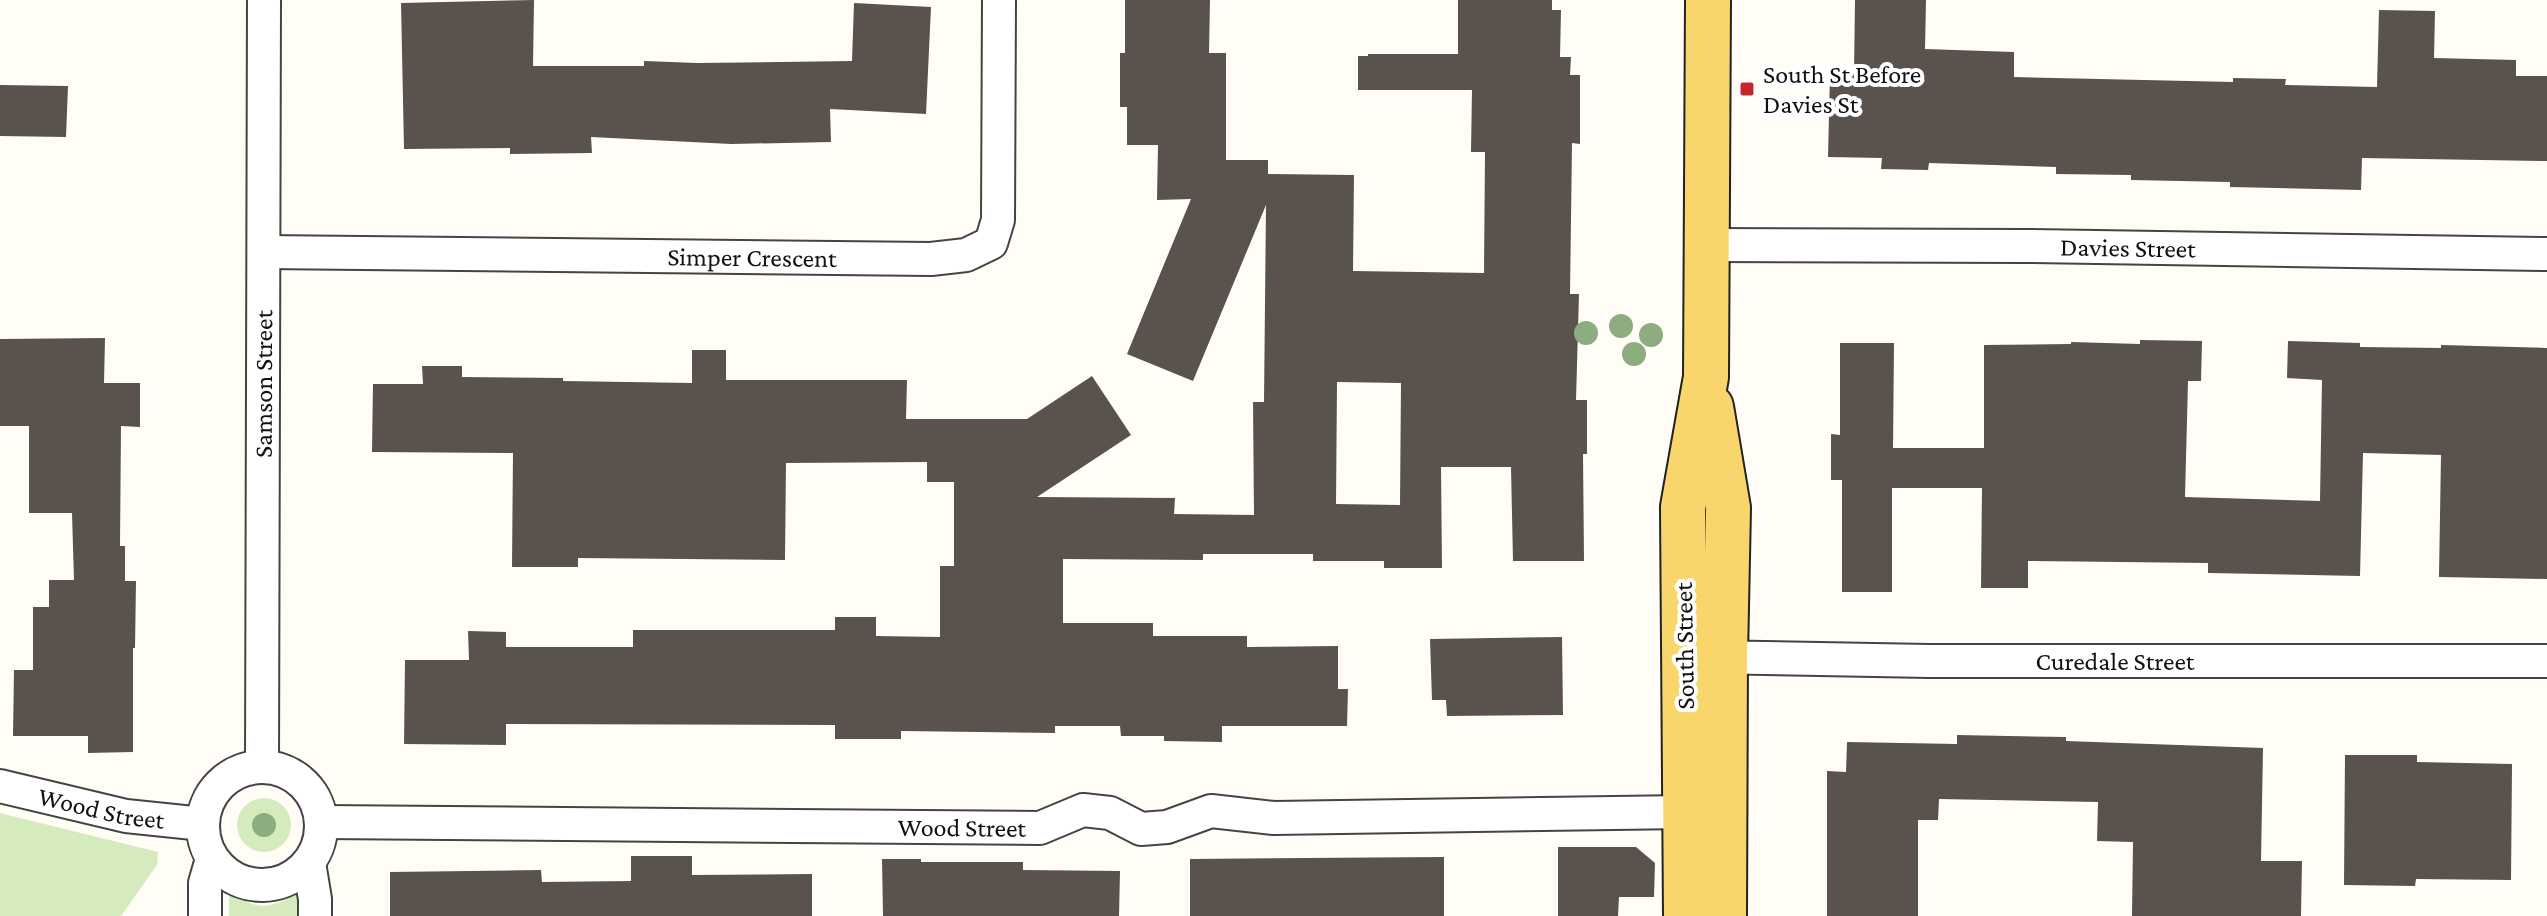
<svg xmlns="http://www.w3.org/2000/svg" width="2547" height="916" font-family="'Crimson Pro',serif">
<rect width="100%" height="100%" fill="#fffdf5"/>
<g fill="#d5ebbd">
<circle cx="264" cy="825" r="27"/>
<path d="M 0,813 L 158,852 L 157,865 L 121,916 L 0,916 Z"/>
<path d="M 229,894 C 262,910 265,909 299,894 L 298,916 L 229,916 Z"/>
</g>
<g fill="#5a524d" fill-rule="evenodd">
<path d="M 534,0 L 533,66 L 644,66 L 644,61 L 697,63 L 852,61 L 854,3 L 931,7 L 926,114 L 830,109 L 831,142 L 731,144 L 591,137 L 592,153 L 510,154 L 510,148 L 404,149 L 401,3 Z"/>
<path d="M 1125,0 L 1210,0 L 1209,53 L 1226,53 L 1226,160 L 1268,160 L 1268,174 L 1354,175 L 1353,271 L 1484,273 L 1485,152 L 1471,152 L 1472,90 L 1358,90 L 1358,56 L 1368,56 L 1368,54 L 1458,54 L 1458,0 L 1552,0 L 1552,10 L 1561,10 L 1560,57 L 1571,57 L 1570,75 L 1580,75 L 1580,144 L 1572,143 L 1570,294 L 1579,294 L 1576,400 L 1587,400 L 1587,454 L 1583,454 L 1584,561 L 1513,561 L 1511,467 L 1441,467 L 1442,568 L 1384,568 L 1384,561 L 1313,561 L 1313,554 L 1203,554 L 1203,560 L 1063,559 L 1063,623 L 1153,623 L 1153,636 L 1247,636 L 1247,647 L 1338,646 L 1338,689 L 1348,689 L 1347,726 L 1222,726 L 1222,742 L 1164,741 L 1164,736 L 1121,736 L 1120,726 L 1055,726 L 1055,733 L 901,731 L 901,739 L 835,739 L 835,725 L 506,724 L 506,745 L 404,744 L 405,660 L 469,660 L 468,631 L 506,632 L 506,647 L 633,647 L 633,630 L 835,630 L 835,617 L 876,617 L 876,636 L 940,637 L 940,566 L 954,566 L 954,482 L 927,482 L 927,462 L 786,463 L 785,560 L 578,558 L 578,567 L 512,567 L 513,453 L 372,452 L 373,384 L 423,384 L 422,366 L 462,366 L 462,377 L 563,378 L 563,381 L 692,383 L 692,350 L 726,350 L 726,380 L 907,380 L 906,419 L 1027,419 L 1092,376 L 1131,435 L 1037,497 L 1175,498 L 1174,514 L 1254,515 L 1253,402 L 1264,402 L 1266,205 L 1193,381 L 1127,354 L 1191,199 L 1157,200 L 1158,145 L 1127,145 L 1127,107 L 1120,107 L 1120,53 L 1125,53 ZM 1337,382 L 1401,383 L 1400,505 L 1336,504 Z"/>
<path d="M 1855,0 L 1926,0 L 1925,49 L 2014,52 L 2014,77 L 2233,82 L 2233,78 L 2286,79 L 2285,85 L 2377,87 L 2379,10 L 2435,11 L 2434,58 L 2516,60 L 2516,76 L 2547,76 L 2547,161 L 2362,158 L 2361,190 L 2230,187 L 2230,182 L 2131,180 L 2131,175 L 2056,174 L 2056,167 L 1929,163 L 1928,170 L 1881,169 L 1882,158 L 1828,157 L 1830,74 L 1854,74 Z"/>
<path d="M 0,85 L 68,86 L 66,137 L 0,136 Z"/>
<path d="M 105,338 L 104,383 L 140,383 L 140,427 L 121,426 L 120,546 L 125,546 L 125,581 L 136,581 L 135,648 L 133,648 L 133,752 L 88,753 L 88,736 L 13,736 L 14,670 L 33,670 L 33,607 L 49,607 L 49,580 L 74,580 L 72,513 L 29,513 L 29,426 L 0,426 L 0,339 Z"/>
<path d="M 2140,340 L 2202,341 L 2201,381 L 2188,381 L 2185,497 L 2320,501 L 2322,380 L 2287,378 L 2288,341 L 2360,343 L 2360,347 L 2441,348 L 2441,345 L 2547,348 L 2547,579 L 2439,577 L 2441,455 L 2363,453 L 2360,576 L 2208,573 L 2208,563 L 2028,561 L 2028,588 L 1981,588 L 1982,488 L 1892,488 L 1892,592 L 1842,592 L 1842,480 L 1831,480 L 1831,434 L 1840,435 L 1840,343 L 1894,343 L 1893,448 L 1984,448 L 1984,345 L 2071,344 L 2071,342 L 2140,344 Z"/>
<path d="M 1562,637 L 1563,715 L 1447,716 L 1446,700 L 1432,700 L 1430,639 Z"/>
<path d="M 1957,735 L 2066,737 L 2066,741 L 2263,748 L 2261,861 L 2302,861 L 2301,916 L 2132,916 L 2133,842 L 2097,841 L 2098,802 L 1939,799 L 1938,820 L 1918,820 L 1918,916 L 1827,916 L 1827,771 L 1846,772 L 1847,742 L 1957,744 Z"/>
<path d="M 2345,755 L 2417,755 L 2417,762 L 2512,764 L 2511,880 L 2416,879 L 2415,886 L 2344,885 Z"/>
<path d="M 1558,847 L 1636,847 L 1655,863 L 1654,897 L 1619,897 L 1618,916 L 1558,916 Z"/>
<path d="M 631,856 L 692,856 L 692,875 L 812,874 L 812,916 L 390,916 L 390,872 L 541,870 L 542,882 L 631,881 Z"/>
<path d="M 1444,857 L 1444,916 L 1190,916 L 1190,859 Z"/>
<path d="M 882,859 L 921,859 L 921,862 L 1023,862 L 1023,870 L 1120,871 L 1119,916 L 883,916 Z"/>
</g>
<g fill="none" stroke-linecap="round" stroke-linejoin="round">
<defs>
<g id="minor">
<path id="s1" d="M 1708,245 L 2026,246 L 2547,254"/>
<path id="s2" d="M 264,252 L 931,259 L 966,255 L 991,243 L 998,220 L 999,0"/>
<path id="s3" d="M 1703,657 L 1929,661 L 2547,661"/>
<path id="s4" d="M 262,766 L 264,0"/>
<circle cx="262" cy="826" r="59"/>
<path id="s5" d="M 0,786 L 126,816 L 203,824"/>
<path id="s6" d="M 322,822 L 1040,828 L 1083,810 L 1110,813 L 1141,829 L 1167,827 L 1211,811 L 1274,818 L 1686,812"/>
<path d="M 309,863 L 315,899 L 315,916"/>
<path d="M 205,916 L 205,883 L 212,859"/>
</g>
<g id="primary">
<path d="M 1711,407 L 1728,508 L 1725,656 L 1724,916"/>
<path d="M 1686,916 L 1683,507 L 1706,377 L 1708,0"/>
</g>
</defs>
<use href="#minor" stroke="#444" stroke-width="36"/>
<use href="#primary" stroke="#222" stroke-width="48"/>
<use href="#minor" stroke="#fff" stroke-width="32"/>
<use href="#primary" stroke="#f9d66b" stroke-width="44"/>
</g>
<g fill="#8dad7f">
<circle cx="1621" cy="326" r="12"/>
<circle cx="1586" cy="333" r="12"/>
<circle cx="1651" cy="335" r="12"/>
<circle cx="1634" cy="354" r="12"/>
<circle cx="264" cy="825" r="12"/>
</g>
<rect fill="#c4262e" stroke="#fff" stroke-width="3" x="1739" y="81" width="16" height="16" rx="4"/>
<g text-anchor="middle" stroke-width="8" stroke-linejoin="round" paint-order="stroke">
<g font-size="26" fill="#111" stroke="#fff" text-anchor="start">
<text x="1763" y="83">South St Before<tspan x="1763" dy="30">Davies St</tspan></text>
</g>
<g font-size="26" fill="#111" stroke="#fff">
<text dy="9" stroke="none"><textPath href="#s1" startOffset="420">Davies Street</textPath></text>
<text dy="9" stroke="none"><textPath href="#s2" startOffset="488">Simper Crescent</textPath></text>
<text dy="9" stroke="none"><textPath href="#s4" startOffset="382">Samson Street</textPath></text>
<text transform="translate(1684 646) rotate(-91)" y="9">South Street</text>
<text dy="9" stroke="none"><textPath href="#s3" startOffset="412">Curedale Street</textPath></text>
<text dy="9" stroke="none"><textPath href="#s5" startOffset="104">Wood Street</textPath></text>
<text dy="9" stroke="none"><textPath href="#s6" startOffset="640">Wood Street</textPath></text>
</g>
</g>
</svg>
